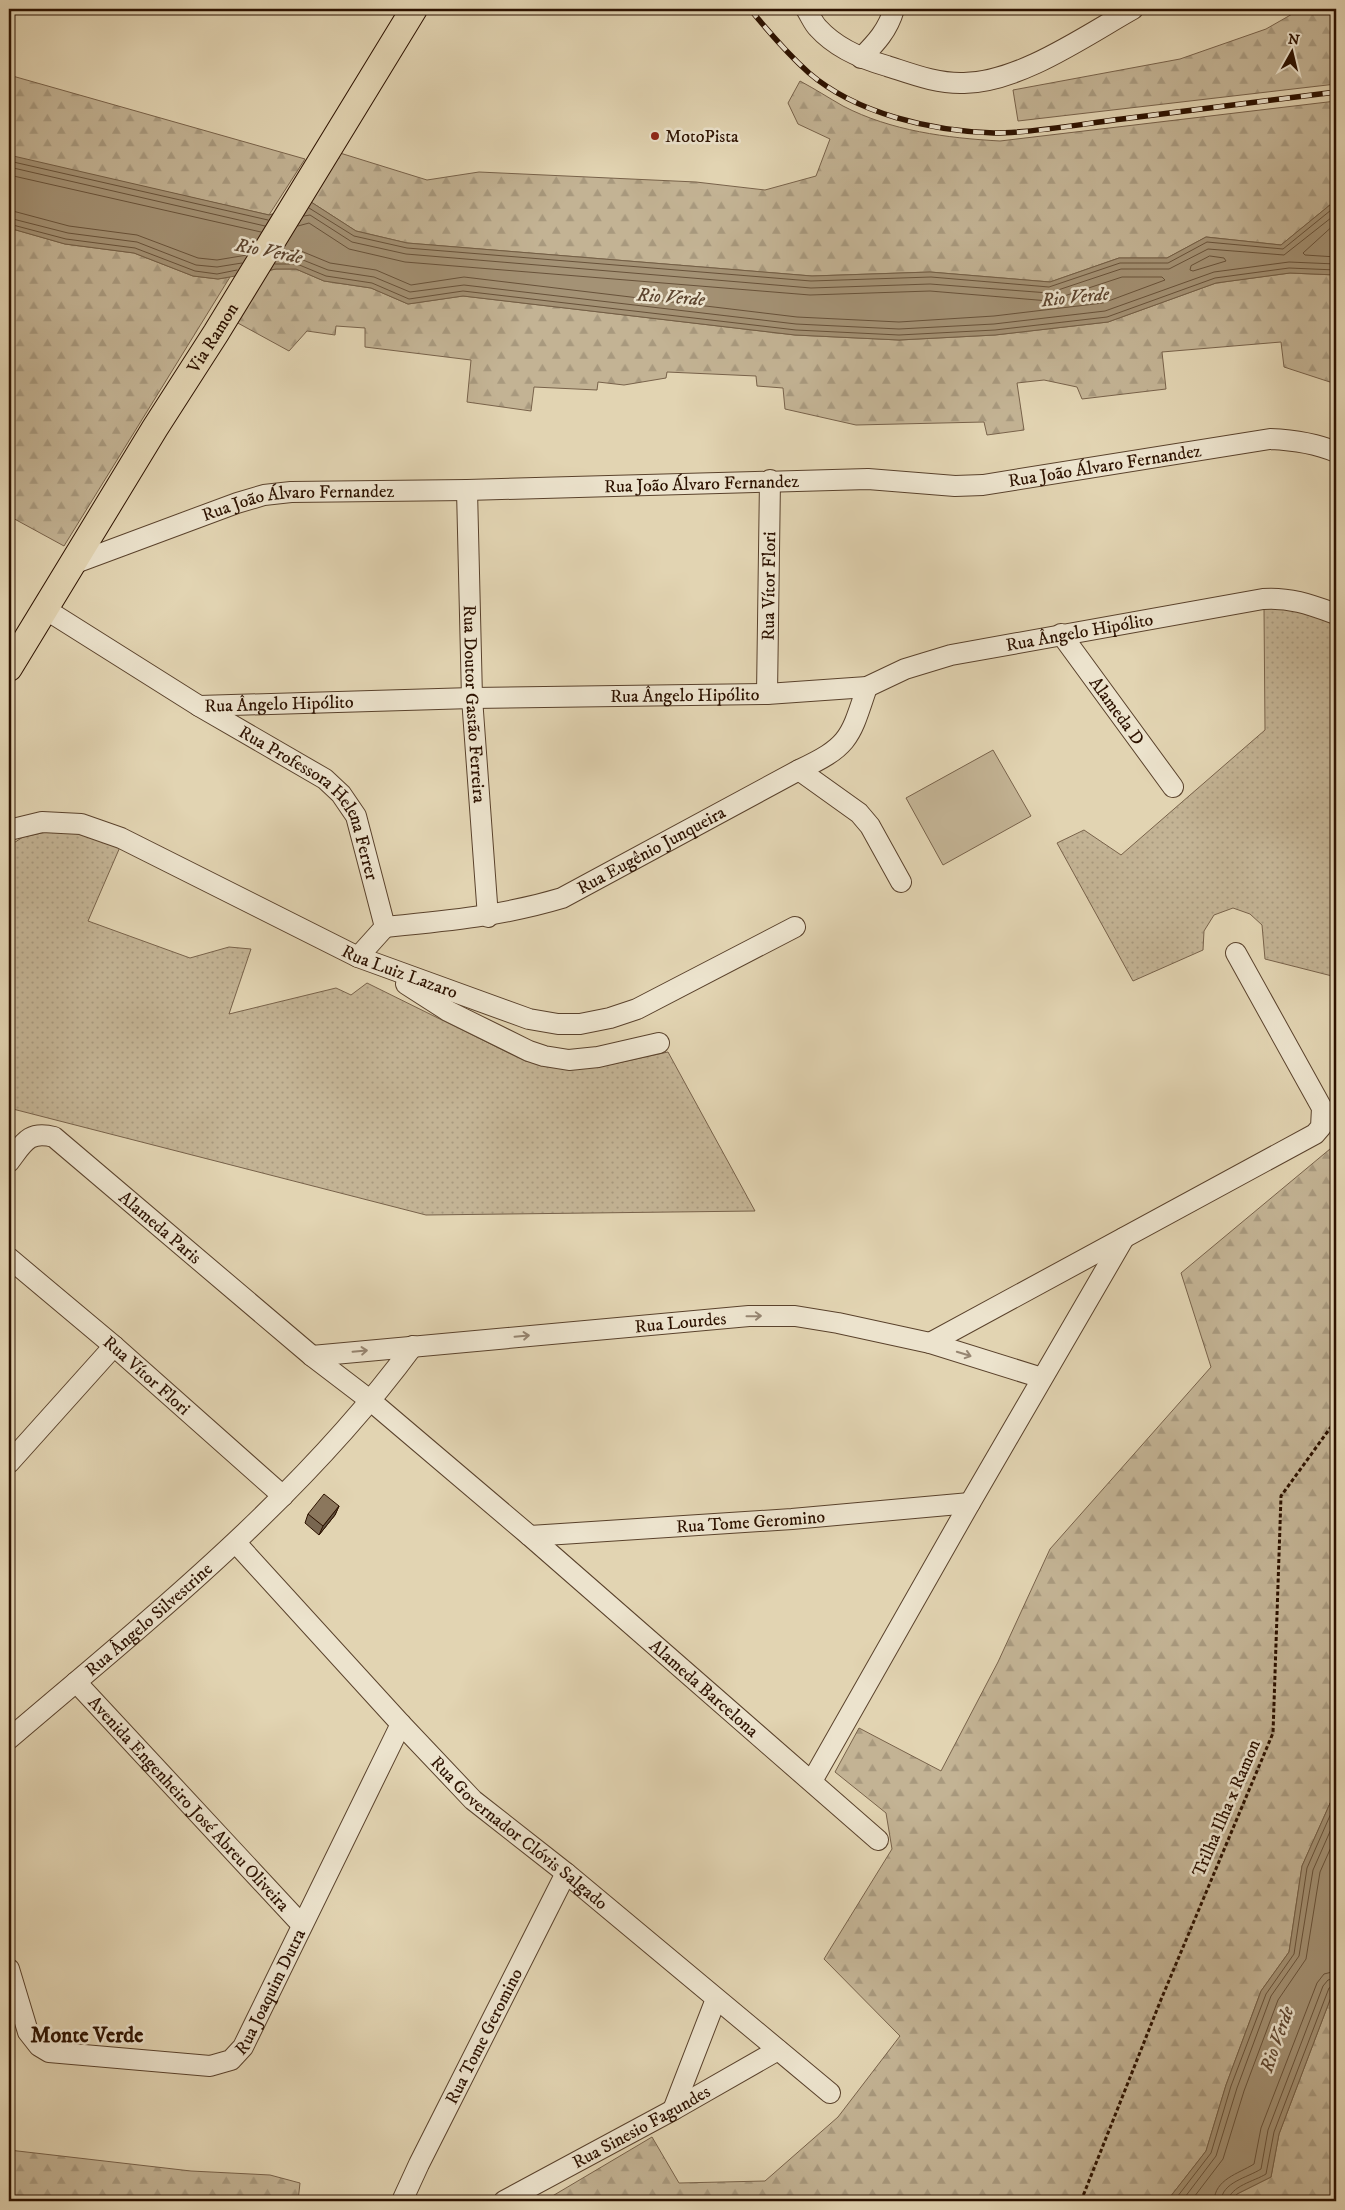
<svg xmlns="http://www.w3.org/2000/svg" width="1345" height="2210" font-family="'IM FELL DW Pica',serif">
<defs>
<pattern id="grass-dots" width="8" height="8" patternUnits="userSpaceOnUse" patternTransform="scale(1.25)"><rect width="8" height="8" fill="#c3b394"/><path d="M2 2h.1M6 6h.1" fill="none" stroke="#a8997e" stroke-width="1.8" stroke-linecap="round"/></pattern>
<pattern id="forest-firs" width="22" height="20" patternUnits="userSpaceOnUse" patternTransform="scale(1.25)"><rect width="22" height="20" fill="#c3b394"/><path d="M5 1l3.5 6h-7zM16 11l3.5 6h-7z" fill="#a8997e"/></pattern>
</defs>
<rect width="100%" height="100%" fill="#e2d4b2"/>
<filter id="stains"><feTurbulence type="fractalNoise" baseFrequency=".004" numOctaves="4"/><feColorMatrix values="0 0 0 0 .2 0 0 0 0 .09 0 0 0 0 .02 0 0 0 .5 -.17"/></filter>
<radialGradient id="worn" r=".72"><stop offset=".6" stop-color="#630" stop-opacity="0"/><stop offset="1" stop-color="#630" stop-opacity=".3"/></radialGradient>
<g fill="url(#grass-dots)" stroke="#78624a">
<path d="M 1281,605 L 1336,623 L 1336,977 L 1265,959 L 1262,925 L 1250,914 L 1233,908 L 1214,915 L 1204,931 L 1203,950 L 1133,981 L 1057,843 L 1084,830 L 1121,855 L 1265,730 L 1264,609 Z"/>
<path d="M 56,830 L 85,834 L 120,847 L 88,921 L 190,958 L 229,947 L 251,949 L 229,1014 L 336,988 L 351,995 L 367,983 L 525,1061 L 567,1065 L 608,1065 L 668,1052 L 755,1211 L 426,1215 L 9,1108 L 9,846 L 23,837 Z"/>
</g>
<g fill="url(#forest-firs)" stroke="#78624a">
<path d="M 1301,9 L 1336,9 L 1336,84 L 1018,121 L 1013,90 L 1180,59 L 1266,29 Z"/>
<path d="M 9,75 L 305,159 L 269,215 L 21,159 L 9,155 Z"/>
<path d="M 800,81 C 815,89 829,98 843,106 C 891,131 947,138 1000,141 L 1336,101 L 1336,200 L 1281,245 L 1206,237 L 1167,258 L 1119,258 L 1050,282 L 930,272 L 812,276 L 407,243 L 356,231 L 311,202 L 340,153 L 427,180 L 479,172 L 696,182 L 765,190 L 816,176 L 830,139 L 798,124 L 788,103 Z"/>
<path d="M 9,228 L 65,244 L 134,253 L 193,276 L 218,279 L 230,277 L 64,546 L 9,516 Z"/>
<path d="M 276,269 L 296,269 L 324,281 L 371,288 L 408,304 L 463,296 L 795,335 L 899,340 L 995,335 L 1108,322 L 1216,283 L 1290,273 L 1336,275 L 1336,384 L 1284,367 L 1281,342 L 1162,352 L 1166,389 L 1082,399 L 1077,387 L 1044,380 L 1017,383 L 1024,430 L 987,435 L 984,422 L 856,425 L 785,409 L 783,388 L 757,386 L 756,376 L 667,372 L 666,378 L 624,385 L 598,382 L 597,390 L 534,387 L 531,411 L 467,402 L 471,360 L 365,347 L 365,328 L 336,326 L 335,335 L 307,331 L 289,351 L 236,322 L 267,271 Z"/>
<path d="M 1336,1144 L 1336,1790 L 1302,1866 L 1289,1952 L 1261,1991 L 1226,2085 L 1206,2151 L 1167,2201 L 544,2201 L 652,2137 L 679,2183 L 765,2181 L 838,2117 L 900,2036 L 824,1959 L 892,1849 L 886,1813 L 835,1772 L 859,1728 L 941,1771 L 998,1662 L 1050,1549 L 1211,1367 L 1181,1273 Z"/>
<path d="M 1336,1984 L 1336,2201 L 1231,2201 L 1237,2194 L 1271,2177 L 1279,2134 Z"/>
<path d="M 9,2150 L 191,2171 L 270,2175 L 300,2183 L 298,2201 L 9,2201 Z"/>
</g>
<path fill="#c3b394" stroke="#78624a" d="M 993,750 L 1031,816 L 943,865 L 906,798 Z"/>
<g fill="#a49275" stroke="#745f46">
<path d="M 9,155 L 269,215 L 311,202 L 356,231 L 407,243 L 812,276 L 930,272 L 1050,282 L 1119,258 L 1167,258 L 1206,237 L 1281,245 L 1336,200 L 1336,275 L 1290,273 L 1216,283 L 1108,322 L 995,335 L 899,340 L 795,335 L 463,296 L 408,304 L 371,288 L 324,281 L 296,269 L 276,269 L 218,279 L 193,276 L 134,253 L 65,244 L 9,228 Z"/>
<path d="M 1336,1790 L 1336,1984 L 1279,2134 L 1271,2177 L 1237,2194 L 1231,2201 L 1167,2201 L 1206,2151 L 1226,2085 L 1261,1991 L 1289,1952 L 1302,1866 Z"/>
</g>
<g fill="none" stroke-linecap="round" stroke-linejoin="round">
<g stroke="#68523a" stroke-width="1">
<path d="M 9,161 L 268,220"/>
<path d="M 9,167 L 265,226"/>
<path d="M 9,175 L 261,232"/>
<path d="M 309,208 L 354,236 L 407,248 L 811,281 L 931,277 L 1049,287 L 1120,263 L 1168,263 L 1207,242 L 1283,249 L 1336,206"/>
<path d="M 9,210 L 69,226 L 137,235 L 198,258 L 217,260 L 247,255"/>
<path d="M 304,216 L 310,215 L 352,242 L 406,254 L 811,288 L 930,284 L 1049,293 L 1121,269 L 1169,269 L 1208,249 L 1284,255 L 1336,214"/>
<path d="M 9,218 L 68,233 L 137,242 L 196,265 L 217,267 L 242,263"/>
<path d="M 1336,223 L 1303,253 L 1305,255 L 1336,257"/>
<path d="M 9,224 L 66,239 L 135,248 L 195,271 L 217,274 L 237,270"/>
<path d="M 283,250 L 301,251 L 330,263 L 376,270 L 411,285 L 464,277 L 797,317 L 899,322 L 994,316 L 1103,303 L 1165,280 L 1162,277 L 1122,277 L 1049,301 L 930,291 L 810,295 L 405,262 L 349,249 L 309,223 L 298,226"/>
<path d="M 1210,256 L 1224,258 L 1226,261 L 1193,271 L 1190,270 L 1191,266 Z"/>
<path d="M 279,258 L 298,258 L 328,270 L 374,277 L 410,292 L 464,285 L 796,324 L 899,329 L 994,324 L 1105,311 L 1214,272 L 1289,262 L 1336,264"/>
<path d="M 275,264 L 297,264 L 326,276 L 372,283 L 409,299 L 463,291 L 796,330 L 899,335 L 995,330 L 1107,317 L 1215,278 L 1289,268 L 1336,270"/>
<path d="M 1174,2201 L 1211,2153 L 1231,2086 L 1266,1994 L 1294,1954 L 1307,1868 L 1336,1802"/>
<path d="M 1182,2201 L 1216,2156 L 1237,2088 L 1271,1996 L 1299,1956 L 1313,1870 L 1336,1818"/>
<path d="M 1191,2201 L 1223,2159 L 1244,2091 L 1278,2000 L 1306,1959 L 1320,1872 L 1336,1836"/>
<path d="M 1214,2201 C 1215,2179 1238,2174 1254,2164 L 1261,2128 L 1317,1983 L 1324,1974 L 1336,1971"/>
<path d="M 1221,2201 C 1222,2182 1247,2178 1261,2169 L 1268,2130 L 1323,1986 L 1328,1980 L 1336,1978"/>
<path d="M 1228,2201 C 1230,2186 1255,2181 1266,2174 L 1274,2132 L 1329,1988 L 1336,1985"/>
</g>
<defs>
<g id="minor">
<path d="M 806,9 C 810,15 813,23 818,28 C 836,48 862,59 887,66 C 912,74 937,84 964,83 C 1020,82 1085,36 1133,9"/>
<path d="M 861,58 C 876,43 888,30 894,9"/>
<path id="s1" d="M 467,490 L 472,698 L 488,917"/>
<path id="s2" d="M 73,564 L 237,503 L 264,495 L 291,492 L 467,490 L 868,479 L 955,486 L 983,485 L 1270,439 C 1293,440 1315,443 1336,452"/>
<path id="s3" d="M 45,609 L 199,706 L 472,698 L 767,694 L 867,687 L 905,669 L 951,655 L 1263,599 C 1290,597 1311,605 1336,614"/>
<path id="s4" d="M 1061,634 L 1173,787"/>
<path id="s5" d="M 767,694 L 770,480"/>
<path id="s6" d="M 199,706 L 325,779 L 341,794 L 356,816 L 385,927"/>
<path d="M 799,770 L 859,813 L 870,826 L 901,882"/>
<path id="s7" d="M 9,830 L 42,822 L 81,824 L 121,838 L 358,957 L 529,1019 L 558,1024 L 580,1024 L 610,1018 L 637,1009 L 795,927"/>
<path id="s8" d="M 385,927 C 447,921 502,916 562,898 L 799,770 C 850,746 850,738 867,687"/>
<path d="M 358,957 L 385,927"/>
<path d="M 406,984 L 448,1011 L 529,1051 L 544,1056 L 569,1060 L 598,1057 L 659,1043"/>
<path id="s9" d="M 9,1162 C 23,1144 28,1130 54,1137 L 312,1356 L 371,1401 L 530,1536 L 878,1840"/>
<path id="s10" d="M 9,1258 L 114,1346 L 283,1496"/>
<path d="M 930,1343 L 1315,1134 L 1321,1127 L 1322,1108 L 1236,953"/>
<path id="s11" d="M 312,1356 L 749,1316 L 795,1316 L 838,1323 L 930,1343 L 1042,1378"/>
<path d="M 9,1463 L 114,1346"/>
<path id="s12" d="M 530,1536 L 792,1519 L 970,1503"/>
<path id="s13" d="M 236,1543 L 401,1724 L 473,1800 L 566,1873 L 830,2093"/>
<path id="s14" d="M 76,1682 L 302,1925"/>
<path id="s15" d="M 9,1739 C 152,1617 301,1498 413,1346"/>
<path d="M 812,1781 L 970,1503 L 1124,1238"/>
<path id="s16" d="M 9,1969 L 28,2032 L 39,2046 L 49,2052 L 210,2066 L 231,2060 L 243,2047 L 401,1724"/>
<path d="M 673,2110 L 716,1999"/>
<path id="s17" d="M 402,2201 L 419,2164 L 566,1873"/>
<path id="s18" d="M 504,2201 L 673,2110 L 778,2050"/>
</g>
<g id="major">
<path id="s19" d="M 9,668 L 155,428 L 216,333 L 414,9"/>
</g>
</defs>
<use href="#minor" stroke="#5a422c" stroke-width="22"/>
<use href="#major" stroke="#2d1200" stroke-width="28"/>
<path stroke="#2d1200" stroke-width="3" stroke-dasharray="4 2.5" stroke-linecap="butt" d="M 1081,2201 L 1160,2002 L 1273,1733 L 1281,1496 L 1336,1420"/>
<use href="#minor" stroke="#ece3cd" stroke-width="20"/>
<use href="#major" stroke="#e2d4b2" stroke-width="26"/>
<defs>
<path id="rail" d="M 750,9 C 768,31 788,54 809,73 C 857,114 932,131 994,133 C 1034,133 1081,124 1122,119 C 1193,110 1265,101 1336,92"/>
</defs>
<use href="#rail" stroke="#2d1200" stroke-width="5.5"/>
<use href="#rail" stroke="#ece3cd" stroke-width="4" stroke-dasharray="11" stroke-linecap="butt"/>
</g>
<path fill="#786650" stroke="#2d1200" d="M 339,1506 L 335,1515 L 319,1535 L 305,1523 L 308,1514 Z"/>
<path fill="#615341" stroke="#2d1200" d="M 339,1506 L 335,1515 L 319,1535 L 323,1526 Z"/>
<path fill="#8b775d" stroke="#2d1200" d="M 324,1494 L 339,1506 L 323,1526 L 308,1514 Z"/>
<defs><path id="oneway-shaft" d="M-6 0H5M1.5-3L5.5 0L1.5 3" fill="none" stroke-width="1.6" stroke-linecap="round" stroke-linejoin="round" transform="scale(1.25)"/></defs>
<g stroke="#968571">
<use href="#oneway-shaft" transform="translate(754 1316) rotate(-1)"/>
<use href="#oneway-shaft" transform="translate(522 1336) rotate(-5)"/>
<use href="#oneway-shaft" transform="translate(360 1351) rotate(-5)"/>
<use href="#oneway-shaft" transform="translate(964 1354) rotate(17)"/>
</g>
<circle fill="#8f2418" stroke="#ece3cd" stroke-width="2" cx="655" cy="136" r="5"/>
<g text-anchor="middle" stroke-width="5" stroke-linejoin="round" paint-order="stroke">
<g font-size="18" fill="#2d1200" stroke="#ece3cd" text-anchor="start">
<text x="665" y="142">MotoPista</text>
</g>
<g font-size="18" fill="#2d1200" stroke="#ece3cd">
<text dy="6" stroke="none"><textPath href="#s19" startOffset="388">Via Ramon</textPath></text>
<text dy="6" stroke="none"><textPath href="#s2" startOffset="1046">Rua João Álvaro Fernandez</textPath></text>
<text dy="6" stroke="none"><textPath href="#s2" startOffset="641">Rua João Álvaro Fernandez</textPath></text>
<text dy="6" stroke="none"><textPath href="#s2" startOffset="236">Rua João Álvaro Fernandez</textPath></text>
<text dy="6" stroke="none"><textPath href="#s5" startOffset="108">Rua Vítor Flori</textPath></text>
<text dy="6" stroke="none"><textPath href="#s3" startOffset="1071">Rua Ângelo Hipólito</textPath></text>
<text dy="6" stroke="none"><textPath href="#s3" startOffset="668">Rua Ângelo Hipólito</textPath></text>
<text dy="6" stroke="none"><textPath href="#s3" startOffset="262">Rua Ângelo Hipólito</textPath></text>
<text dy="6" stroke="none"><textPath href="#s1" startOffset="214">Rua Doutor Gastão Ferreira</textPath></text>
<text dy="6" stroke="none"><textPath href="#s4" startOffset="95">Alameda D</textPath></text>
<text dy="6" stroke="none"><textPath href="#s6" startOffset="154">Rua Professora Helena Ferrer</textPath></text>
<text dy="6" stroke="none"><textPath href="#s8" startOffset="281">Rua Eugênio Junqueira</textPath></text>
<text dy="6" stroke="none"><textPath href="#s7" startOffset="425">Rua Luiz Lazaro</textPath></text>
<text dy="6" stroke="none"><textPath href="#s9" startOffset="196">Alameda Paris</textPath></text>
<text dy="6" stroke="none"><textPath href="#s11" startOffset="370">Rua Lourdes</textPath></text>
<text dy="6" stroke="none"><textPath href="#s10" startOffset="181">Rua Vítor Flori</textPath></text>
<text dy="6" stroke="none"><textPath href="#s12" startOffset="221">Rua Tome Geromino</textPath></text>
<text dy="6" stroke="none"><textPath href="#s15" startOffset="184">Rua Ângelo Silvestrine</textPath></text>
<text dy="6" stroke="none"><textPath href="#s9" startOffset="909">Alameda Barcelona</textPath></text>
<text dy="6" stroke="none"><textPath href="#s14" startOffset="166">Avenida Engenheiro José Abreu Oliveira</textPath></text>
<text transform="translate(1226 1808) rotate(-67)" y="6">Trilha Ilha x Ramon</text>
<text dy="6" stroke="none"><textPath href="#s13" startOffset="406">Rua Governador Clóvis Salgado</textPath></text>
<text dy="6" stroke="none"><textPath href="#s16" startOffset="358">Rua Joaquim Dutra</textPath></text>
<text dy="6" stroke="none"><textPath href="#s17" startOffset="184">Rua Tome Geromino</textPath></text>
<text dy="6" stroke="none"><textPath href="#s18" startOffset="156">Rua Sinesio Fagundes</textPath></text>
</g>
<g font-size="19" font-style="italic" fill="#5d452f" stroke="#ece3cd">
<text transform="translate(269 250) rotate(11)" y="7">Rio Verde</text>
<text transform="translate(671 296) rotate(4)" y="7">Rio Verde</text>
<text transform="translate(1075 296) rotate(-6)" y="7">Rio Verde</text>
<text transform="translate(1276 2039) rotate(-71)" y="7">Rio Verde</text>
</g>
<g font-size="22" font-weight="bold" fill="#2d1200" stroke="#ece3cd">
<text x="87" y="2042">Monte Verde</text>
</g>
</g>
<rect width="1345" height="2210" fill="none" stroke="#e2d4b2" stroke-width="30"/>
<rect x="10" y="10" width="1325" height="2190" fill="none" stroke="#2d1200" stroke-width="2.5"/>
<rect x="15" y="15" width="1315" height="2180" fill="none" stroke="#2d1200"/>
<g transform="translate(1292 52) rotate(8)" stroke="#ece3cd" stroke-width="4" paint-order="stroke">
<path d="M0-4L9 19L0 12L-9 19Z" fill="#2d1200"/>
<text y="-8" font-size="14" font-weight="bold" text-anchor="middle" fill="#2d1200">N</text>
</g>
<rect width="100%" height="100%" filter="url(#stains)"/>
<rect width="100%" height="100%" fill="url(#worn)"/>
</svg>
